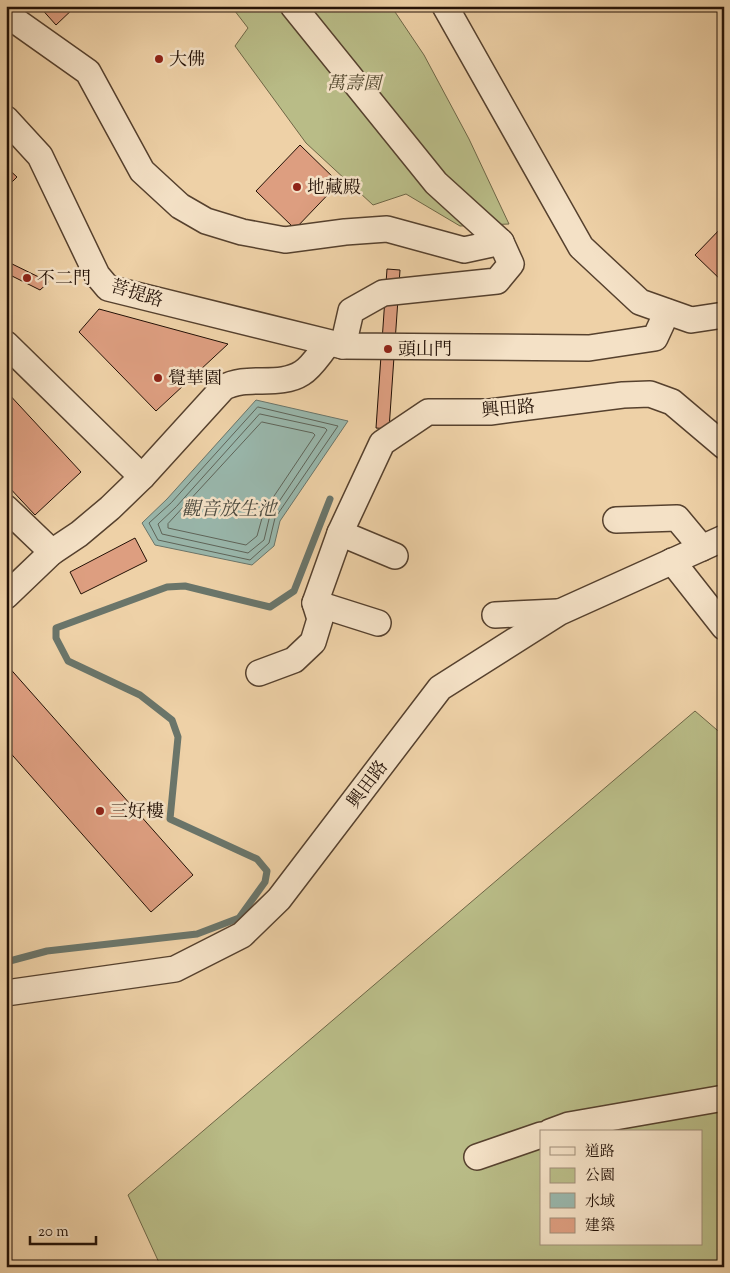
<svg xmlns="http://www.w3.org/2000/svg" width="730" height="1273" font-family="'Sorts Mill Goudy','Noto Serif TC',serif">
<rect width="100%" height="100%" fill="#eed1a7"/>
<filter id="stains"><feTurbulence type="fractalNoise" baseFrequency=".004" numOctaves="4"/><feColorMatrix values="0 0 0 0 .2 0 0 0 0 .09 0 0 0 0 .02 0 0 0 .5 -.17"/></filter>
<radialGradient id="worn" r=".72"><stop offset=".6" stop-color="#630" stop-opacity="0"/><stop offset="1" stop-color="#630" stop-opacity=".3"/></radialGradient>
<g fill="#b9bc87" stroke="#6e6646" fill-rule="evenodd">
<path d="M 231,6 L 391,6 L 424,55 L 469,139 L 509,224 L 460,226 L 406,194 L 373,205 L 306,143 L 235,46 L 248,28 Z"/>
<path d="M 695,711 L 724,736 L 724,1267 L 161,1267 L 128,1195 ZM 541,1132 L 701,1132 L 701,1244 L 541,1244 Z"/>
</g>
<path fill="#99b7ac" stroke="#6a756a" d="M 256,400 L 348,421 L 280,521 L 274,546 L 252,565 L 155,545 L 142,523 L 167,499 Z"/>
<g fill="none" stroke-linecap="round" stroke-linejoin="round">
<g stroke="#5e6459" stroke-width="1">
<path d="M 258,407 L 338,426 L 275,518 L 269,543 L 250,560 L 158,540 L 149,523 L 171,503 Z"/>
<path d="M 260,414 L 325,428 L 327,430 L 270,515 L 264,540 L 248,553 L 162,534 L 158,524 L 176,507 Z"/>
<path d="M 262,422 L 313,433 L 315,435 L 264,511 L 257,536 L 246,545 L 168,528 L 168,524 Z"/>
</g>
<path stroke="#6a756a" stroke-width="7" d="M 6,962 L 47,951 L 197,934 L 239,918 L 265,882 L 267,871 L 257,859 L 170,819 L 178,737 L 172,720 L 140,695 L 68,661 L 56,638 L 56,628 L 167,587 L 185,586 L 270,607 L 294,591 L 330,499"/>
</g>
<g fill="#dd9e80" stroke="#231106">
<path d="M 39,6 L 76,6 L 56,25 Z"/>
<path d="M 300,145 L 339,183 L 295,229 L 256,191 Z"/>
<path d="M 6,167 L 17,177 L 6,188 Z"/>
<path d="M 724,225 L 724,283 L 695,255 Z"/>
<path d="M 6,261 L 49,282 L 40,290 L 6,273 Z"/>
<path d="M 387,269 L 400,270 L 389,429 L 376,428 Z"/>
<path d="M 99,309 L 228,344 L 156,411 L 79,332 Z"/>
<path d="M 6,391 L 81,472 L 35,515 L 6,484 Z"/>
<path d="M 135,538 L 147,561 L 81,594 L 70,572 Z"/>
<path d="M 6,664 L 193,875 L 151,912 L 6,748 Z"/>
</g>
<g fill="none" stroke-linecap="round" stroke-linejoin="round">
<defs>
<g id="minor">
<path d="M 293,6 L 436,183 L 501,242"/>
<path d="M 445,6 L 581,247 L 640,302 L 691,320 L 724,315"/>
<path d="M 6,14 L 88,72 L 142,171 L 180,206 L 206,221 L 242,232 L 285,240 L 345,232 L 387,229 L 464,250 L 501,242 L 511,264 L 497,281 L 383,293 L 351,311 L 343,346"/>
<path d="M 6,119 L 40,156 L 97,275 L 108,288 L 343,346 L 589,348 L 655,338 L 667,312"/>
<path d="M 6,344 L 142,477"/>
<path d="M 6,508 L 52,552"/>
<path d="M 616,520 L 677,518 L 702,548"/>
<path d="M 340,533 L 395,556"/>
<path d="M 672,561 L 724,627"/>
<path d="M 6,596 L 52,552 L 79,534 L 110,508 L 142,477 L 223,388 C 247,374 279,388 302,373 C 312,367 320,353 328,344"/>
<path d="M 315,603 L 378,623"/>
<path d="M 495,615 L 557,612"/>
<path d="M 259,673 L 294,660 L 313,642 L 320,619 L 315,603 L 340,533 L 382,443 L 428,412 L 490,412 L 623,395 L 650,394 L 672,402 L 724,446"/>
<path d="M 6,993 L 175,969 L 242,935 L 279,899 L 440,688 L 560,612 L 724,538"/>
<path d="M 550,1132 L 569,1125 L 724,1098"/>
<path d="M 477,1157 L 541,1135"/>
</g>
</defs>
<use href="#minor" stroke="#56412e" stroke-width="28"/>
<use href="#minor" stroke="#f4e1c6" stroke-width="25"/>
</g>
<g fill="#8f2418" stroke="#f4e1c6" stroke-width="2">
<circle cx="159" cy="59" r="5"/>
<circle cx="297" cy="187" r="5"/>
<circle cx="27" cy="278" r="5"/>
<circle cx="388" cy="349" r="5"/>
<circle cx="158" cy="378" r="5"/>
<circle cx="100" cy="811" r="5"/>
</g>
<g text-anchor="middle" stroke-width="5" stroke-linejoin="round" paint-order="stroke">
<g font-size="18" fill="#231106" stroke="#f4e1c6" text-anchor="start">
<text x="169" y="65">大佛</text>
<text x="307" y="193">地藏殿</text>
<text x="37" y="284">不二門</text>
<text x="398" y="355">頭山門</text>
<text x="168" y="384">覺華園</text>
<text x="110" y="817">三好樓</text>
</g>
<g font-size="18" font-style="italic" fill="#584d33" stroke="#f4e1c6">
<text x="354" y="89">萬壽園</text>
</g>
<g font-size="18" fill="#231106" stroke="#f4e1c6">
<text transform="translate(137 293) rotate(17)" y="6">菩提路</text>
<text transform="translate(508 408) rotate(-5)" y="6">興田路</text>
<text transform="translate(367 784) rotate(-53)" y="6">興田路</text>
</g>
<g font-size="19" font-style="italic" fill="#4c4b40" stroke="#f4e1c6">
<text x="229" y="515">觀音放生池</text>
</g>
</g>
<rect width="730" height="1273" fill="none" stroke="#eed1a7" stroke-width="25"/>
<rect x="8" y="8" width="715" height="1258" fill="none" stroke="#231106" stroke-width="2.5"/>
<rect x="12" y="12" width="705" height="1248" fill="none" stroke="#231106"/>
<rect x="540" y="1130" width="162" height="115" fill="#f4e1c6" stroke="#a08e79"/>
<rect x="550" y="1147" width="25" height="8" fill="#f4e1c6" stroke="#a08e79"/>
<text x="585" y="1156" font-size="15" fill="#231106">道路</text>
<rect x="550" y="1168" width="25" height="15" fill="#b9bc87" stroke="#a08e79"/>
<text x="585" y="1180" font-size="15" fill="#231106">公園</text>
<rect x="550" y="1193" width="25" height="15" fill="#99b7ac" stroke="#a08e79"/>
<text x="585" y="1206" font-size="15" fill="#231106">水域</text>
<rect x="550" y="1218" width="25" height="15" fill="#dd9e80" stroke="#a08e79"/>
<text x="585" y="1230" font-size="15" fill="#231106">建築</text>
<path d="M30 1236v8h66v-8" fill="none" stroke="#231106" stroke-width="2.5"/>
<text x="38" y="1236" font-size="15" fill="#231106" stroke="#f4e1c6" stroke-width="4" paint-order="stroke">20 m</text>
<rect width="100%" height="100%" filter="url(#stains)"/>
<rect width="100%" height="100%" fill="url(#worn)"/>
</svg>
